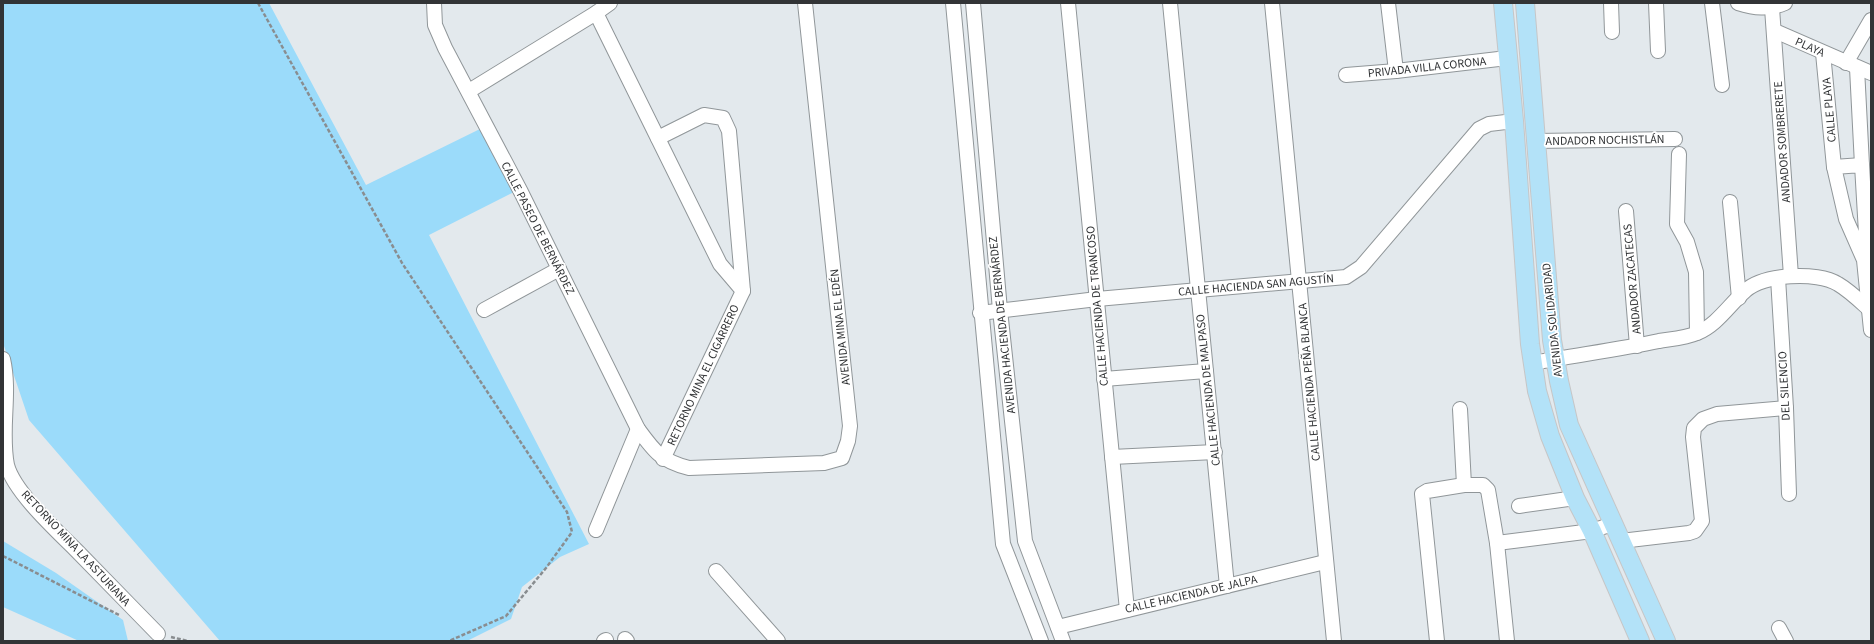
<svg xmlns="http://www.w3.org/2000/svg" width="1874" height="644" font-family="'Source Sans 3',sans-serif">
<rect width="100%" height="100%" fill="#e3e9ed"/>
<g fill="#9bdbfa">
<path d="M 3,3 L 269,3 L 366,185 L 482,128 L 514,192 L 429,235 L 589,544 L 560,557 L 522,587 L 511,619 L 467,641 L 220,641 L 29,420 L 3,343 Z"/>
<path d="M 3,541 L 56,573 L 123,620 L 128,641 L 79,641 L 3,607 Z"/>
</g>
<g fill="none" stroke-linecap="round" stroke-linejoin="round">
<defs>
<g id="minor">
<path d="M 434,3 L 435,25 L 445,48 L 521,192 L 638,429 C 654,451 661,461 689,468 L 824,463 L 842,458 L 848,441 L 850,426 L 805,3"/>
<path d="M 953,3 L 1003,544 L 1041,641"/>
<path d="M 973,3 L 1000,310 L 1025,541 L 1063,641"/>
<path d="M 1068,3 L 1127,610"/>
<path d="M 1170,3 L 1227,586"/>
<path d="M 1272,3 L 1334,641"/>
<path d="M 1388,3 L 1396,71"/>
<path d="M 1611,3 L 1612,32"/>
<path d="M 1656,3 L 1658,51"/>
<path d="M 1712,3 L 1722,85"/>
<path d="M 1738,3 C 1754,8 1769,10 1785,3"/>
<path d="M 1772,8 L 1791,276"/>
<path d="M 596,13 L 720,264 L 743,291"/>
<path d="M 1775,31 L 1871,73"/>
<path d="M 1823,53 L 1834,167"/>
<path d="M 1846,63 L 1871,20"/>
<path d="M 1857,68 L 1862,165"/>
<path d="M 1346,75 L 1396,71 L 1507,58"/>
<path d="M 469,91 L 596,13 L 610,3"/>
<path d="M 658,138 L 704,115 L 723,118 L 729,131 L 743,291 L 663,459"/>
<path d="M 1535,141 L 1675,139"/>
<path d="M 1679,154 L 1677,224 L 1687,242 L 1696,272 L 1697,333"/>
<path d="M 1730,202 L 1739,298"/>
<path d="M 1626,211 L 1637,346"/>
<path d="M 1864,260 L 1846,219 L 1834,167 L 1862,165 L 1866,233 L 1864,260 L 1871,330"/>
<path d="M 1778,278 L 1786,408 L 1789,494"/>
<path d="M 484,310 L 559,269"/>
<path d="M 980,313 L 1097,299 L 1346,277 L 1361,267 L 1479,129 L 1489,124 L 1514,121"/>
<path d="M 3,359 C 11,394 0,430 7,465 C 14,492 57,531 77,551 C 104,579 131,606 158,634"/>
<path d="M 1533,363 C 1575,355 1617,350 1659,341 C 1671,339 1686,338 1697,333 C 1717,325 1729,305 1745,291 C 1763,274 1817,271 1838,284 C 1850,291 1861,302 1871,311"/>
<path d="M 1104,379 L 1206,371"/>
<path d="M 1460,409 L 1464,485"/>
<path d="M 1112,457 L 1215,452"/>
<path d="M 1519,506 L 1575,498"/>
<path d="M 596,530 L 638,429"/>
<path d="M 1621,541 L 1689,533 L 1695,531 L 1702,521 L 1693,437 L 1694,428 L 1703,419 L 1717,414 L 1786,408"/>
<path d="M 1497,543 L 1592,531 L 1612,524"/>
<path d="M 716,571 L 778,641"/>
<path d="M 1058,627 L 1325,562"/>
<path d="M 1779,628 L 1786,641"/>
<path d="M 625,639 L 627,641"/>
<path d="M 604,641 L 606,640"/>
<path d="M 1437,641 L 1422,494 L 1427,491 L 1464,485 L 1483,485 L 1488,490 L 1497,543 L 1507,641"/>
</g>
<g id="major">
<path d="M 1503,3 L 1514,121 L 1530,344 L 1537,391 L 1550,436 L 1575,498 L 1592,531 L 1640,641"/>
<path d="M 1525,3 L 1552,340 L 1559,381 L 1569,425 L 1666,641"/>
</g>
</defs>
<use href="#minor" stroke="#909699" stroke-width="16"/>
<use href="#major" stroke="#c6c6c7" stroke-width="20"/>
<g stroke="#898d90" stroke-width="2.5" stroke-dasharray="4 2" stroke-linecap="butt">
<path d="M 258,3 L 402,263 L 567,512 L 572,532 L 546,568 L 506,616 L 449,641"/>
<path d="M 3,556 L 119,615"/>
<path d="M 171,637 L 188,641"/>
</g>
<use href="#minor" stroke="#fff" stroke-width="14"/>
<use href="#major" stroke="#b3e2f8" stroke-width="18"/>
</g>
<g text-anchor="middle" stroke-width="3.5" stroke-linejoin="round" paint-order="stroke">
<g font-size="12" fill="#323436" stroke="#fff">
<text transform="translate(1810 47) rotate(24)" y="4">PLAYA</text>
<text transform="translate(1427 67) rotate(-6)" y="4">PRIVADA VILLA CORONA</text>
<text transform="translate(1829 110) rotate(-95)" y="4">CALLE PLAYA</text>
<text transform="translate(1605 140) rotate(-1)" y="4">ANDADOR NOCHISTLÁN</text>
<text transform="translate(1782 142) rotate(-94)" y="4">ANDADOR SOMBRERETE</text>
<text transform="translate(538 228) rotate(63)" y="4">CALLE PASEO DE BERNÁRDEZ</text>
<text transform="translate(1632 279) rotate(-95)" y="4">ANDADOR ZACATECAS</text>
<text transform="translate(1256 285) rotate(-5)" y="4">CALLE HACIENDA SAN AGUSTÍN</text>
<text transform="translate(1097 306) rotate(-95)" y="4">CALLE HACIENDA DE TRANCOSO</text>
<text transform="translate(1552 320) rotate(-96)" y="4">AVENIDA SOLIDARIDAD</text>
<text transform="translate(1002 325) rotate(-96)" y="4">AVENIDA HACIENDA DE BERNÁRDEZ</text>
<text transform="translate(840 327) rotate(-96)" y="4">AVENIDA MINA EL EDÉN</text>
<text transform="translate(703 375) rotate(-65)" y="4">RETORNO MINA EL CIGARRERO</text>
<text transform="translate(1309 382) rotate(-95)" y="4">CALLE HACIENDA PEÑA BLANCA</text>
<text transform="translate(1784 386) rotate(-93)" y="4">DEL SILENCIO</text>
<text transform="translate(1208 390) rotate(-96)" y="4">CALLE HACIENDA DE MALPASO</text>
<text transform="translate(76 548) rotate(47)" y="4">RETORNO MINA LA ASTURIANA</text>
<text transform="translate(1191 594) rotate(-13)" y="4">CALLE HACIENDA DE JALPA</text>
</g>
</g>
<rect width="1874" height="644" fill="none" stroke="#323436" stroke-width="8"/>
</svg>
